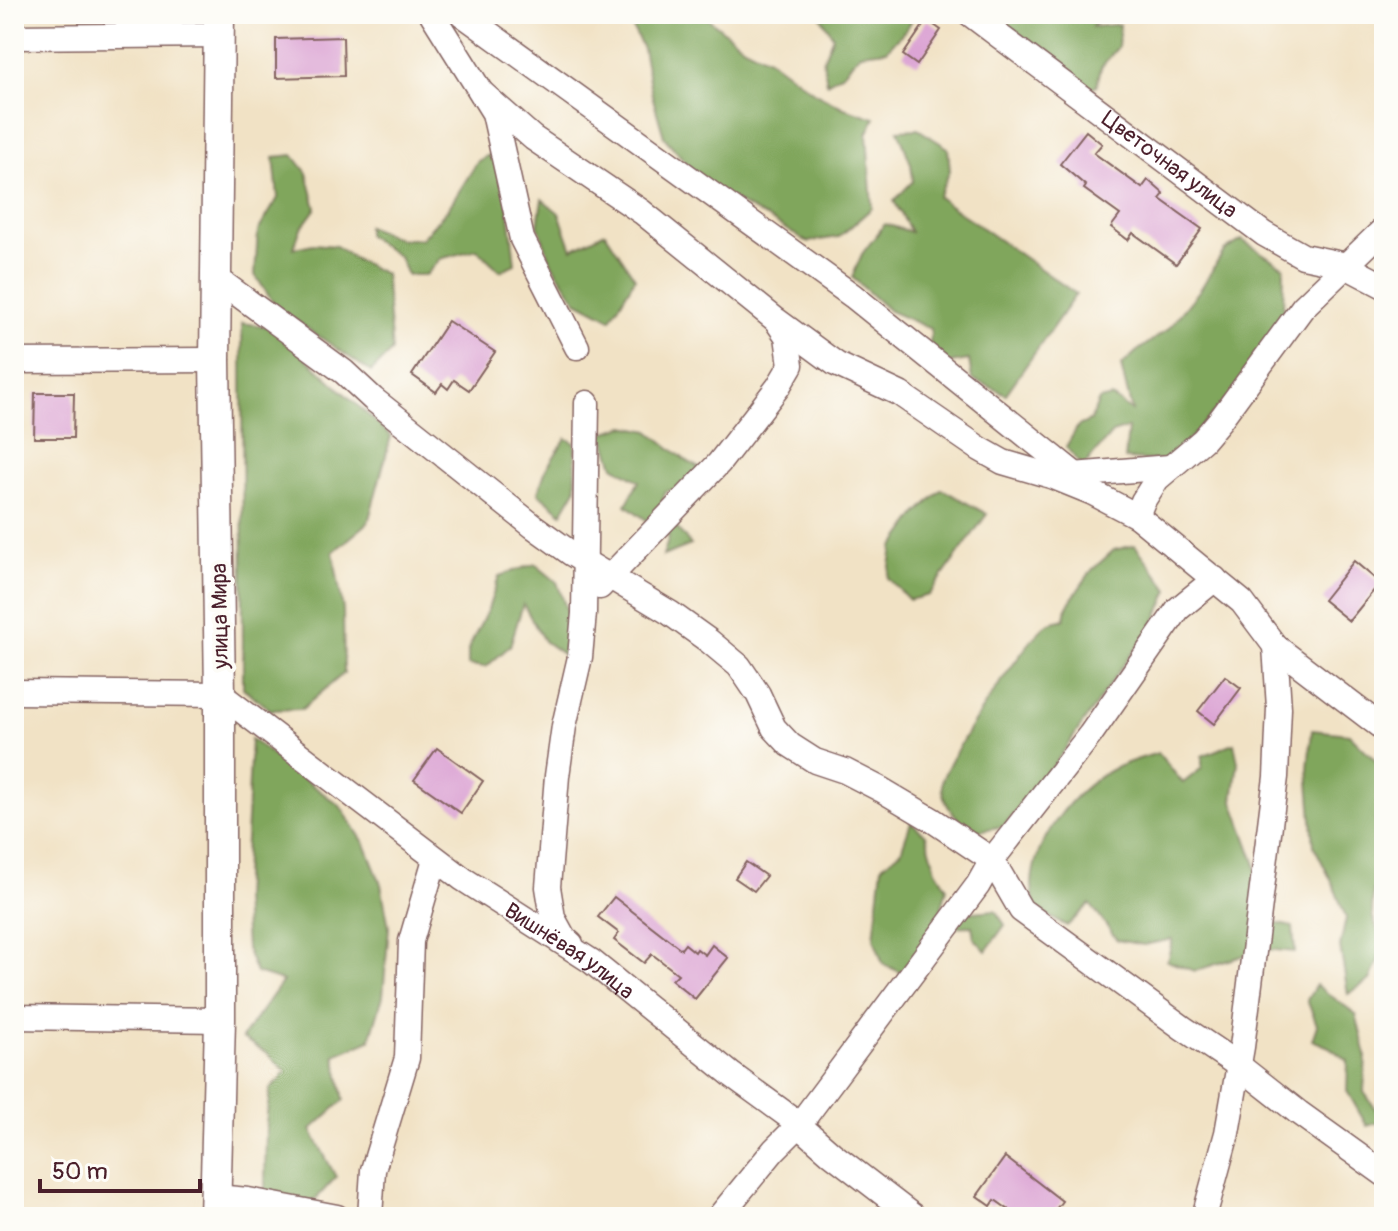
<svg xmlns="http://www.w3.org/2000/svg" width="1398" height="1231" font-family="Pangolin,sans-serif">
<rect width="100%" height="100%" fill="#fdfcf7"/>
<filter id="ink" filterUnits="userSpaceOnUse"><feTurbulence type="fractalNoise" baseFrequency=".0125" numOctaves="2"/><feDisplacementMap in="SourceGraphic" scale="16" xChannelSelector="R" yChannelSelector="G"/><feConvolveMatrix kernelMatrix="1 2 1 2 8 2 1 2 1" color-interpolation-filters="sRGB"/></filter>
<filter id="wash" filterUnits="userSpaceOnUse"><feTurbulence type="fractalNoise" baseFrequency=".006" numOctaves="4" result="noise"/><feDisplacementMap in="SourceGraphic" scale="32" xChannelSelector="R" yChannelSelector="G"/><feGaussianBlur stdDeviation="1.8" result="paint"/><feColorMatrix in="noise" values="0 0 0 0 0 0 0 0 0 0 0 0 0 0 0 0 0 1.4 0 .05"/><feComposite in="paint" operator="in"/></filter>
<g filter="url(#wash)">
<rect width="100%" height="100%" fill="#f1e2c5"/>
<g fill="#80a65c" stroke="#656244" stroke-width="2">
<path d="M 626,14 L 702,14 L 744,47 L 769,59 L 815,93 L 844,108 L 875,118 L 867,134 L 872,208 L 839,237 L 807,242 L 766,217 L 706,186 L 664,137 L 652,95 L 643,49 Z"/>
<path d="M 819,14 L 915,14 L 908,27 L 887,50 L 860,53 L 844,72 L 827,83 L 823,60 L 833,36 Z"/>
<path d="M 981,14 L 1103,14 L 1092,27 L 1120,24 L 1118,47 L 1101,67 L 1097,85 L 1084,91 Z"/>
<path d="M 918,129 L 948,148 L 950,171 L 938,197 L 1076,294 L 1006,394 L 972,379 L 969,360 L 945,364 L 930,345 L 931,329 L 889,311 L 852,277 L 862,254 L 885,224 L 911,232 L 894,201 L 913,181 L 911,164 L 898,130 Z"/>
<path d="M 496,151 L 509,210 L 515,264 L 500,271 L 477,249 L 440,259 L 426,275 L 407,275 L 399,257 L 367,235 L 367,226 L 399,239 L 421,239 L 448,209 L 478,161 Z"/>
<path d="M 293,155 L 307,173 L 316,208 L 300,230 L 294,248 L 313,244 L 336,246 L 356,260 L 385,274 L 392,351 L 371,372 L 276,307 L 255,275 L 258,231 L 278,198 L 274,157 Z"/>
<path d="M 542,199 L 559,213 L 572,249 L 605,232 L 635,278 L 611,319 L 577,301 L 552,264 L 538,225 Z"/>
<path d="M 1242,240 L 1284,267 L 1283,312 L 1270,354 L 1168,461 L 1125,459 L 1128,428 L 1112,433 L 1083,467 L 1066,447 L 1078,426 L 1090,421 L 1099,400 L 1112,397 L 1132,411 L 1121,366 L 1136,352 L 1168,329 L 1200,290 L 1224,251 Z"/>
<path d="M 242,323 L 272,327 L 391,436 L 368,523 L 333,552 L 343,609 L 344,673 L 302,709 L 271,710 L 243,688 Z"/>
<path d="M 625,426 L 649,431 L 684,459 L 709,474 L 693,488 L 665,491 L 661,509 L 691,545 L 663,556 L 669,537 L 626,505 L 639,481 L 614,466 L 603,433 Z"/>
<path d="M 566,438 L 575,443 L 576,489 L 562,513 L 538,493 L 546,469 Z"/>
<path d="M 942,489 L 987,514 L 929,595 L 909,600 L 888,578 L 893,548 L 917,514 Z"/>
<path d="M 1135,545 L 1169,590 L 1152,629 L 1124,664 L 1049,772 L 1004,826 L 972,832 C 956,817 941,805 942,782 C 944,762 1029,635 1048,624 C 1052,621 1060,621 1065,619 L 1067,606 L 1092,570 L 1114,550 Z"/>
<path d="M 535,564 L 557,582 L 569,617 L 575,663 L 544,641 L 523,604 L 510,646 L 486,667 L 468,665 L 468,650 L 488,609 L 499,576 Z"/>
<path d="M 1312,730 L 1349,734 L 1384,769 L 1384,805 L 1375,820 L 1384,833 L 1384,878 L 1373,889 L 1372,915 L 1384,948 L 1370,980 L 1348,994 L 1340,947 L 1346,918 L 1333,884 L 1314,846 L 1308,768 Z"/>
<path d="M 251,739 L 340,806 L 365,844 L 381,884 L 389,927 L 383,996 L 370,1040 L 335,1055 L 344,1100 L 311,1130 L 336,1177 L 317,1198 L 301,1207 L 306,1217 L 250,1217 L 265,1189 L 266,1124 L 270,1089 L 287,1072 L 268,1054 L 242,1038 L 283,981 L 256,973 L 246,948 L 243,898 Z"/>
<path d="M 1234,743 L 1238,762 L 1233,801 L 1255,862 L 1258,889 L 1270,922 L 1293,927 L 1295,952 L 1265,949 L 1194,971 L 1167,961 L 1173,939 L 1144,945 L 1117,940 L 1090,904 L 1067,926 L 1035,909 C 1034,901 1032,892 1032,884 C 1034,839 1073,791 1111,770 C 1126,762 1142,758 1158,753 L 1183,783 L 1202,768 L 1202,756 Z"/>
<path d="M 911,822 L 926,835 L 936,870 L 947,888 L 940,915 L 995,910 L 1005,925 L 986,951 L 974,938 L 972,926 L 945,927 L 904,974 L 883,964 L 874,938 L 882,866 L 901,851 Z"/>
<path d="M 1316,985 L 1356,1014 L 1366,1055 L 1364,1092 L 1384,1121 L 1367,1126 L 1347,1091 L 1348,1061 L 1329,1047 L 1312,1040 L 1317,1025 L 1307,1000 Z"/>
</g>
<g id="blocks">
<g fill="#dca4d4">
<path d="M 927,20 L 941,30 L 917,65 L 903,55 Z"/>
<path d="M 343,37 L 344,76 L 276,78 L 276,39 Z"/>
<path d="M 1086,131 L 1102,144 L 1094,153 L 1142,188 L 1148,180 L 1164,194 L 1160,199 L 1202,229 L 1176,264 L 1133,233 L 1128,240 L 1111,227 L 1120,215 L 1084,189 L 1086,186 L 1060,164 Z"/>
<path d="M 448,321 L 495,352 L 469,390 L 454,380 L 448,389 L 442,384 L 436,392 L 412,375 Z"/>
<path d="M 35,393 L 74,393 L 73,438 L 34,438 Z"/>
<path d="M 1354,561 L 1380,583 L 1349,621 L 1323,600 Z"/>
<path d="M 1225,676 L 1241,688 L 1214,724 L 1198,711 Z"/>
<path d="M 437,748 L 483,781 L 461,813 L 414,780 Z"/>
<path d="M 746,862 L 766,876 L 754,891 L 735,878 Z"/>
<path d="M 614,897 L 681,949 L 685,944 L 695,952 L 697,949 L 705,955 L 712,945 L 728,958 L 695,999 L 672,980 L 678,974 L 652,954 L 644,963 L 614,940 L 619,933 L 598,917 Z"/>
<path d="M 1005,1157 L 1062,1201 L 1050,1217 L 1019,1217 L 995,1200 L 991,1206 L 977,1196 Z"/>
</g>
</g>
</g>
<g filter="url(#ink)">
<use href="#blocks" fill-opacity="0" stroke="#846361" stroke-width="2"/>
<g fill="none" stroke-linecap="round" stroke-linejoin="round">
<defs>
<g id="minor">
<path d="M 432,14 L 494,113 L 522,239 L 577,347"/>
<path d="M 462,14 L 853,296 L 1077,476"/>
<path id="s1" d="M 970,14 L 1264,234 L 1303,256 L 1342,264 L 1384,286"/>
<path d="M 14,37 L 219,35"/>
<path d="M 482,93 L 533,138 L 642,212 L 776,320 L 836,364 L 900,394 L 980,449 L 1003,462 L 1051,476 L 1093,493 L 1137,516 L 1242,602 L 1275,646 L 1384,729"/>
<path d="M 216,278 L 344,372 L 373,399 L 533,526 L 572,554 L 670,613 L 709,641 L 739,666 L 758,694 L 774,728 L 790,745 L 815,761 L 845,771 L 882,790 L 931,819 L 992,860 L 1021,910 L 1183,1028 L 1238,1065 L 1299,1113 L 1384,1174"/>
<path d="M 14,361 L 215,360"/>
<path d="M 1061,476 L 1170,467"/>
<path d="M 1137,516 L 1143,501 L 1157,479 L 1203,440 L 1220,420 L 1303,307 L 1384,229"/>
<path d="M 600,587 L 719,463 L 778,387 L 791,365 L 787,336 L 778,323"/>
<path id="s2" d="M 14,692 L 220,694 L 463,879 L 591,961 L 732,1075 L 791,1118 L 832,1154 L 914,1217"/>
<path d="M 571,944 L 564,938 L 553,918 L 548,887 L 557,776 L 564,726 L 580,657 L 584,613 L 587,403"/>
<path d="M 14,1017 L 220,1020"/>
<path d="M 216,1197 L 248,1200 L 337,1217"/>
<path d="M 370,1217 L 373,1170 L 407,1058 L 411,941 L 435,859"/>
<path d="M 719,1217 L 774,1150 L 799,1125 L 978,885 L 992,860 L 1090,735 L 1178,609 L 1215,579"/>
<path d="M 1204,1217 L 1227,1133 L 1242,1047 L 1276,777 L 1279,708 L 1275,646"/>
</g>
<path id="major" d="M 215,1217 L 220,1020 L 220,694 L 215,360 L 219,14"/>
</defs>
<use href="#minor" stroke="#846361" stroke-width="27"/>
<use href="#major" stroke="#846361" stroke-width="33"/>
<use href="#minor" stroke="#fff" stroke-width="24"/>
<use href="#major" stroke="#fff" stroke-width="30"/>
</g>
</g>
<g text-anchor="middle" stroke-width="8" stroke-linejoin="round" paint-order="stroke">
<g font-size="22" fill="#4a1f2b" stroke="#fdfcf7">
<text dy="8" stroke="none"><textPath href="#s1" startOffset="250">Цветочная улица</textPath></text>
<text transform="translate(219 616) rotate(-91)" y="8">улица Мира</text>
<text dy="8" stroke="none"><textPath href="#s2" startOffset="640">Вишнёвая улица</textPath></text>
</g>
</g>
<rect width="1398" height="1231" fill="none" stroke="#fdfcf7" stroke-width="48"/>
<path d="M40 1179v12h160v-12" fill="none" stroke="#4a1f2b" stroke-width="4"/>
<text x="52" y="1179" font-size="24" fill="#4a1f2b" stroke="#fdfcf7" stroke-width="6" paint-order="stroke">50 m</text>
</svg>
